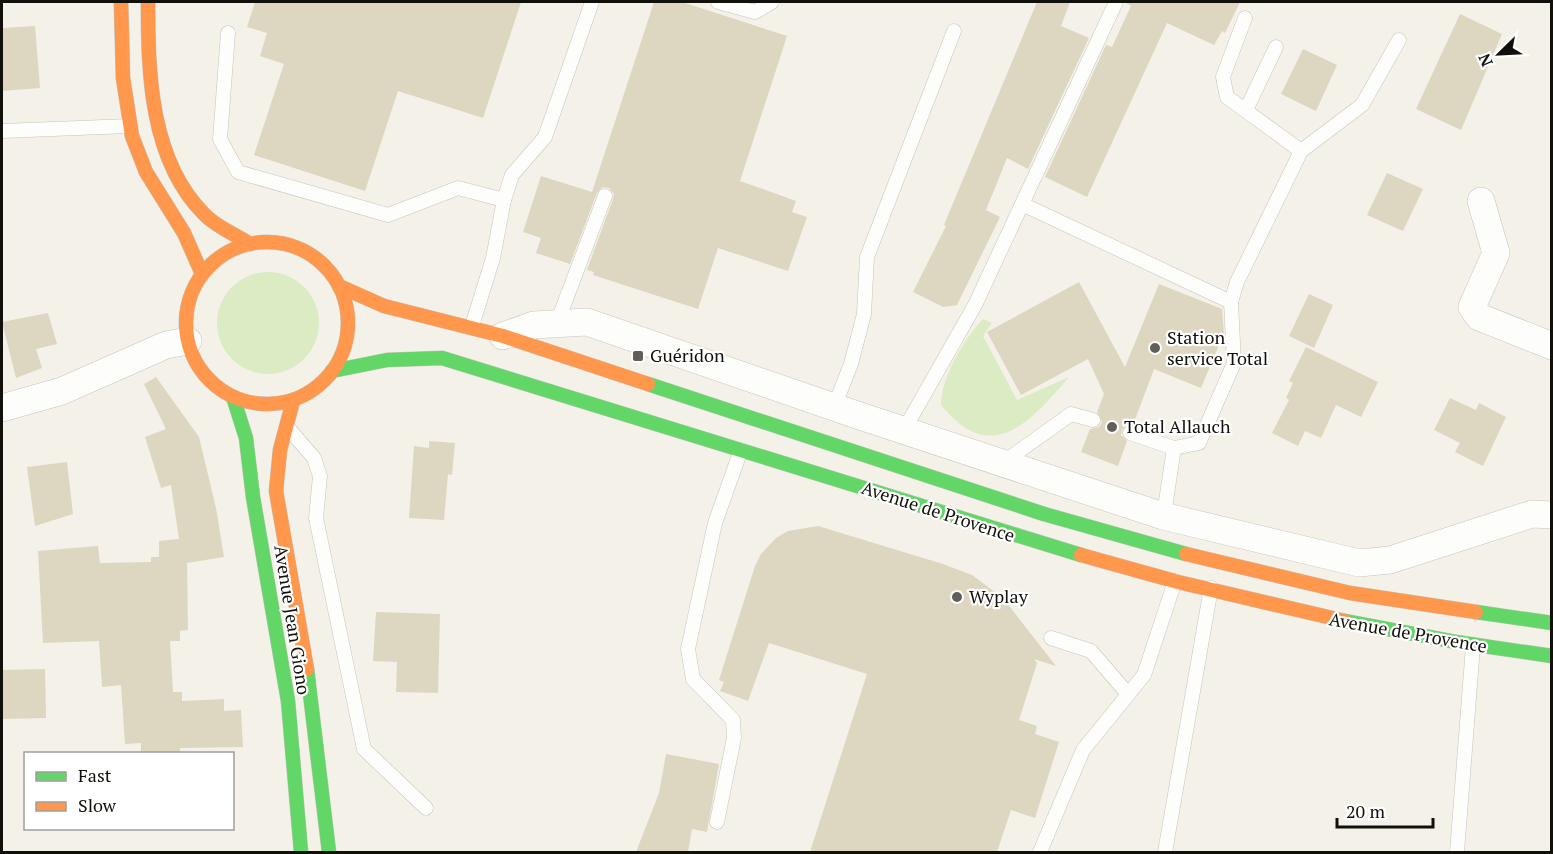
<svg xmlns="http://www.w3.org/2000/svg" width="1553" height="854" font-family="'PT Serif',serif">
<rect width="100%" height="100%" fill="#f4f1e8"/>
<g fill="#dbebc3">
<circle cx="268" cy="323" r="51"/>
<path d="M 983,319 L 992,323 L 983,336 L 1017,400 L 1069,377 C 1031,421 992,468 941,405 C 942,375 963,341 983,319 Z"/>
</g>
<g fill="#ddd6c1">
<path d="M 255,2 L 521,2 L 483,118 L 398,91 L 365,191 L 254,155 L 284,64 L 260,56 L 267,33 L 247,27 Z"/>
<path d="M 654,2 L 682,2 L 787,36 L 740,181 L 796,201 L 792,212 L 807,217 L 788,271 L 718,248 L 698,309 L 593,275 L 594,272 L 587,270 L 613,199 L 614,194 L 609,188 L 603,187 L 597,193 L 570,264 L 536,253 L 541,238 L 523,232 L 541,176 L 592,192 Z"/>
<path d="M 1037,2 L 1070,2 L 1061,26 L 1089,38 L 1028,169 L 1007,158 L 986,210 L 1000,217 L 957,305 L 943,307 L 913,292 L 946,226 L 944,225 Z"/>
<path d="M 1125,2 L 1240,2 L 1225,33 L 1222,31 L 1214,45 L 1167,23 L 1087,197 L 1045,177 L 1106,45 L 1112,47 L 1131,6 Z"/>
<path d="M 1460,14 L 1502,34 L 1461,130 L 1416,109 Z"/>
<path d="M 35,26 L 40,88 L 2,91 L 3,28 Z"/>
<path d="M 1303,49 L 1337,65 L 1316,111 L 1281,94 Z"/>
<path d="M 1387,173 L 1423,189 L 1403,231 L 1367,215 Z"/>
<path d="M 1079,282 L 1125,367 L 1159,284 L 1222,309 L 1224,333 L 1201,388 L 1154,369 L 1133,425 L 1128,424 L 1122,430 L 1121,435 L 1127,441 L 1118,466 L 1081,452 L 1090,429 L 1099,427 L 1102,422 L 1097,412 L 1104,394 L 1088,359 L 1021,395 L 987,332 Z"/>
<path d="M 1309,294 L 1333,305 L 1314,348 L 1289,336 Z"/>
<path d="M 48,313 L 57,344 L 36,349 L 42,368 L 16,378 L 2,322 Z"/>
<path d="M 1306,347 L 1378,382 L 1361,417 L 1336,405 L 1321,438 L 1305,431 L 1298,446 L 1272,433 L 1289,400 L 1286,398 L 1293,383 L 1289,381 Z"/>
<path d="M 156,377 L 199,437 L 216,508 L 224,557 L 187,563 L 188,630 L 180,631 L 180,641 L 170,641 L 173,692 L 182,692 L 182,701 L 224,699 L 224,711 L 241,710 L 243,747 L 180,748 L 180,753 L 141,753 L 141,743 L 125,744 L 121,685 L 102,687 L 99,641 L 43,643 L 38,551 L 98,546 L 100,563 L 151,562 L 151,557 L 159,557 L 159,541 L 179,539 L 171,485 L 161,488 L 145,437 L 166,429 L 144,384 Z"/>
<path d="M 1450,398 L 1476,410 L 1479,403 L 1506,417 L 1483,466 L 1455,452 L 1460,443 L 1434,430 Z"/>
<path d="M 429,441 L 455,443 L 452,475 L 448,474 L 444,520 L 409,518 L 414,446 L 429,448 Z"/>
<path d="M 67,462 L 73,514 L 35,526 L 27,467 Z"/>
<path d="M 818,526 L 943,564 L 972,575 L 1003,598 L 1056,666 L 1034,659 L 1037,663 L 1019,720 L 1037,726 L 1035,734 L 1059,742 L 1035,818 L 1011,810 L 997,852 L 810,852 L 867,674 L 769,643 L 748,701 L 720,691 L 724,682 L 719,680 L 755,566 L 761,554 L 776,538 L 788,531 Z"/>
<path d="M 376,612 L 440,614 L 438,693 L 396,692 L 397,662 L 373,661 Z"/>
<path d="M 45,669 L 46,718 L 2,719 L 2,670 Z"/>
<path d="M 666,754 L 719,764 L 707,832 L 692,829 L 688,852 L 636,852 L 659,793 Z"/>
</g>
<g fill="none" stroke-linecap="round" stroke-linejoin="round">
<defs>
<g id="lane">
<path d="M 718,2 L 755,12 L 772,2"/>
<path d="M 1245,18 L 1223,77 L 1227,97 L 1301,151"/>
<path d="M 228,33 L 220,139 L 238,172 L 388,215 L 458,188 L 504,200 L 493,258 L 472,326"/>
<path d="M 1246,110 L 1276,47"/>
<path d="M 2,131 L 129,126"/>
<path d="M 504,200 L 512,175 L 545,137 L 592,2"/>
<path d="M 1022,204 L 1231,302 L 1234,363 L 1199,443 L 1174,448"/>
<path d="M 1231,302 L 1237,282 L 1301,151 L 1362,105 L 1399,40"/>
<path d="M 557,323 L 605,196"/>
<path d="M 834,407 L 851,364 L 864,314 L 867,257 L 954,31"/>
<path d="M 288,428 L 314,458 L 320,476 L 316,518 L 364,749 L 426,808"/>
<path d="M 904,430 L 975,305 L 1116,2"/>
<path d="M 1130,433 L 1174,448 L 1163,521"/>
<path d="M 1004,462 L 1071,414 L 1093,420"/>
<path d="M 1051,638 L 1091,651 L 1127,693"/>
<path d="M 717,822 L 734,738 L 733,720 L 693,679 L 688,649 L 715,523 L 741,450"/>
<path d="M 1040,852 L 1083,750 L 1144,675 L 1175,581"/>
<path d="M 1165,852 L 1211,588"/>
<path d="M 1457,852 L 1473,646"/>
</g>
<g id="street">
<path d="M 1481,201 L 1496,253 L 1472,307 L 1479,317 L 1552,346"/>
<path d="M 503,336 L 534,325 L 587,322 L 854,414 L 1163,516 L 1359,563 L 1390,560 L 1532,514 L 1552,515"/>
<path d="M 2,408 L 62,391 L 166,345 L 188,341"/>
</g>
<g id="fast">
<path d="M 332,371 L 387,360 L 442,358 L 1081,555"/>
<path d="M 648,384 L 1044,514 L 1186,554"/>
<path d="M 233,397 L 246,438 L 253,497 L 288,701 L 301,852"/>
<path d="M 1476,612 L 1552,623"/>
<path d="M 1345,621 L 1456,642 L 1552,656"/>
<path d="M 307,669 L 329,852"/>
</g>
<g id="slow">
<path d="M 121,2 L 123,78 L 132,136 L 146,172 L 184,233 L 202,274"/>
<path d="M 148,2 C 148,73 150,160 204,214 C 216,227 235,234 250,244"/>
<circle cx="267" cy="323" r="81"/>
<path d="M 339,286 L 384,306 L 503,336 L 648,384"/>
<path d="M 293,401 L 280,450 L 276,491 L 307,669"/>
<path d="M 1186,554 L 1350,593 L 1476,612"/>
<path d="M 1081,555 L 1178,582 L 1345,621"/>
</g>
</defs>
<use href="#lane" stroke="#c7c4bd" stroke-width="15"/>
<use href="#street" stroke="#c7c4bd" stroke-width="28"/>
<use href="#fast" stroke="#c7c4bd" stroke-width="15"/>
<use href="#slow" stroke="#c7c4bd" stroke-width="15"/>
<use href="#lane" stroke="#fdfdfc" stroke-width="14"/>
<use href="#street" stroke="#fdfdfc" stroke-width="27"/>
<use href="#fast" stroke="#63d668" stroke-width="14"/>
<use href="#slow" stroke="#ff974d" stroke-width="14"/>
</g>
<g fill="#615f58" stroke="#fff" stroke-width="2">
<circle cx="1155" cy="348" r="6"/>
<rect x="632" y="350" width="12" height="12" rx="3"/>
<circle cx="1112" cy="427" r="6"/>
<circle cx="957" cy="597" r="6"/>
</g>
<g text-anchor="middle" stroke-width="4.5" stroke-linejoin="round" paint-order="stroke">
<g font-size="18" fill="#12100a" stroke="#fff" text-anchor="start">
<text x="1167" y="344">Station<tspan x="1167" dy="21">service Total</tspan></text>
<text x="650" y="362">Guéridon</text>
<text x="1124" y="433">Total Allauch</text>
<text x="969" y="603">Wyplay</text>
</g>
<g font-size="18" fill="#12100a" stroke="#fff">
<text transform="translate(938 512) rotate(18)" y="6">Avenue de Provence</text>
<text transform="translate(292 620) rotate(81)" y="6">Avenue Jean Giono</text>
<text transform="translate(1408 633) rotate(10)" y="6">Avenue de Provence</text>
</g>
</g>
<rect width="1553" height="854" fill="none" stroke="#12100a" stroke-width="6"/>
<rect x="24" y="752" width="210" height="78" fill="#ffffff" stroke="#a09f9d" stroke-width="1.5"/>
<rect x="36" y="772" width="30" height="9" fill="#63d668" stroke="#a09f9d" stroke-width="1.5"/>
<text x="78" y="782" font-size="18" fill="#12100a">Fast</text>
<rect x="36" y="802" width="30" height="9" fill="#ff974d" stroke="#a09f9d" stroke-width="1.5"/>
<text x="78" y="812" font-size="18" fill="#12100a">Slow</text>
<g transform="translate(1499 54) rotate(246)" stroke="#ffffff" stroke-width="4.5" paint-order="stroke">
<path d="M0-4.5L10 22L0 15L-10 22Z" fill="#12100a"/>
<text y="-9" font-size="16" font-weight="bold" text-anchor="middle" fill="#12100a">N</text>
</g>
<path d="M1337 818v9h96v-9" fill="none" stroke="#12100a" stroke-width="3"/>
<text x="1346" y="818" font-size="18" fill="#12100a" stroke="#ffffff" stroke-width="4.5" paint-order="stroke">20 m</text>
</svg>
